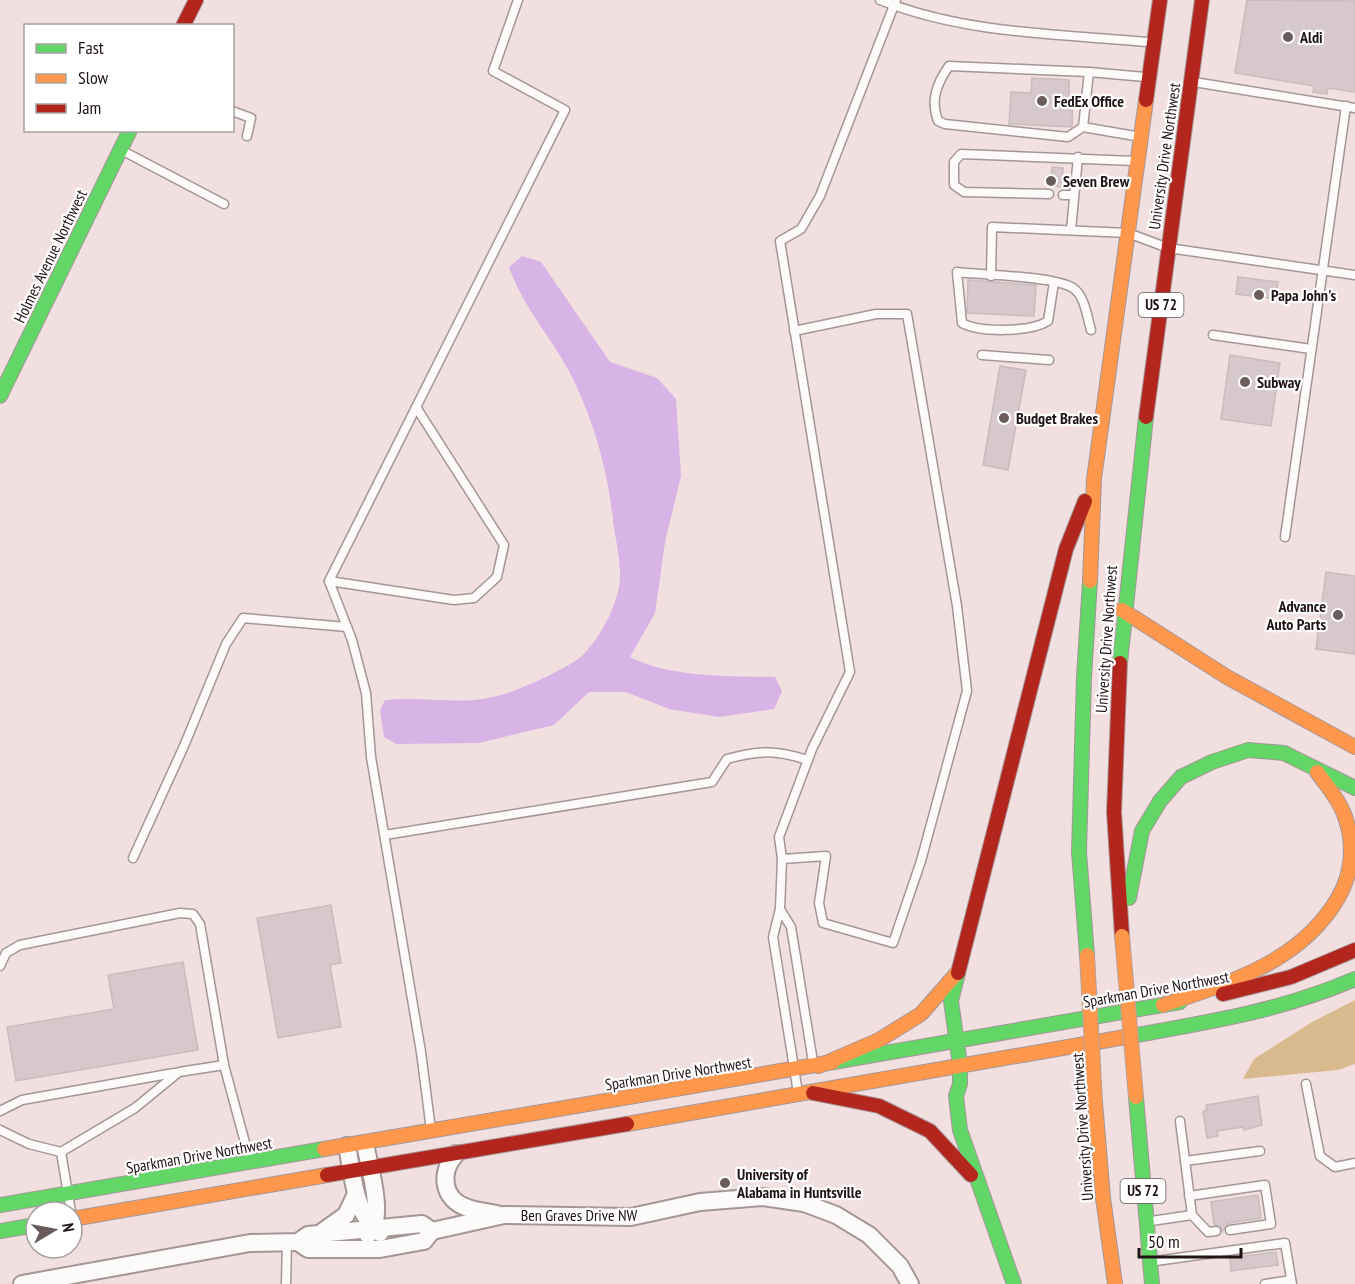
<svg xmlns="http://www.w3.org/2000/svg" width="1355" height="1284" font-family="'PT Sans Narrow',sans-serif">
<rect width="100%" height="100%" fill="#f2dfe0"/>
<path fill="#d9ba8e" d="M 1355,1000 L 1355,1064 L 1338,1070 L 1243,1079 L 1254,1059 L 1312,1022 Z"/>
<path fill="#d7b3e6" d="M 522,256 L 541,262 L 610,362 L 657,378 L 676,399 L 681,476 L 665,542 L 655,613 L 630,657 C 672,678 729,676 775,677 L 782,691 L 774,709 L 719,717 L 669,709 L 626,692 L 589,692 L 554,725 L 478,743 L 396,744 L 384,737 L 380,710 L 385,700 C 423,696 460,706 497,696 C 516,692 569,668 583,655 C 601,636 618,605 620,579 C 621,560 615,538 613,520 C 608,472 595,425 574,381 C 555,341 524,310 509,267 Z"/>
<g fill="#d6c8cb" stroke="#c9bbbe" stroke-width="1.5">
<path d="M 1247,0 L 1355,1 L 1355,92 L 1328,88 L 1327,94 L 1313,92 L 1314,86 L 1235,73 Z"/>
<path d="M 1032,78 L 1069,80 L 1069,95 L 1073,95 L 1072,127 L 1009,124 L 1011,92 L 1031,93 Z"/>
<path d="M 1052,167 L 1063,168 L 1062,187 L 1051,186 Z"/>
<path d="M 1238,277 L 1278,282 L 1275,299 L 1236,294 Z"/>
<path d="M 968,280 L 1036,285 L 1034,316 L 967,313 Z"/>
<path d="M 1230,355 L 1280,363 L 1271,426 L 1221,419 Z"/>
<path d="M 1000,366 L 1026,370 L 1008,470 L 983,465 Z"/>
<path d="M 1326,572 L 1355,576 L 1355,654 L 1316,649 Z"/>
<path d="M 331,905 L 341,963 L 330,965 L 341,1027 L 278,1038 L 257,918 Z"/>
<path d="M 183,962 L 198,1050 L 16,1081 L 7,1027 L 114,1009 L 108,975 Z"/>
<path d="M 1258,1096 L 1262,1125 L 1244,1130 L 1243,1127 L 1217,1131 L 1218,1136 L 1207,1138 L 1203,1111 L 1207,1110 L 1206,1105 Z"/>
<path d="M 1258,1195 L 1261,1218 L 1228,1223 L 1222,1232 L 1221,1227 L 1214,1224 L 1211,1202 Z"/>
<path d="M 1276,1252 L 1278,1265 L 1231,1271 L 1230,1258 Z"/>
</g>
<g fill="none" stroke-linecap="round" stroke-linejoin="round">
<defs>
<g id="lane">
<path d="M 880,0 C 964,34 1059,34 1148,42"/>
<path d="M 1194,82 L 1355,108"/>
<path d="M 232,111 L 251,118 L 247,136"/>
<path d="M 1083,127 L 1089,72"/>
<path d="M 1135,136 L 1083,127 L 1068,137 L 945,124 L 938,121 C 930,100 937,83 949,66 L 1089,72 L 1145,77"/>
<path d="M 123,151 L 224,204"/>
<path d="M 1049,194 L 964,192 L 954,185 L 954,162 L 961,154 L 1134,161"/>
<path d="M 1063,195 L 1074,195"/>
<path d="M 1071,230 L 1078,157"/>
<path d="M 991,276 L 992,227 L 1128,233 L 1168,248 L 1355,275"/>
<path d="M 1054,282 L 1048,321 C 1031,332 980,333 962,323 L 957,272 C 983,275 1054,276 1073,288 C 1085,296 1087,317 1091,330"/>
<path d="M 1213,335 L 1311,349"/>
<path d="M 982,355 L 1049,360"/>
<path d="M 1285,537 L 1346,106"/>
<path d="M 329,581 L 454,600 L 474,598 L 497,577 L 504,545 L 416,407"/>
<path d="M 385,835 L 712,782 L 727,759 C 759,750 776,750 808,760"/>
<path d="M 133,858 L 184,746 L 226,644 L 243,618 L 347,627"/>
<path d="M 782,859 L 826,856 L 819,903 L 823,923 L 893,943 L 921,861 L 967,691 L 957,606 L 907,314 L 876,314 L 794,331"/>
<path d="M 780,909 L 791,927 L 813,1062"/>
<path d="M 0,966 L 6,953 L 20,945 L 180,913 L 193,914 L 200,924 L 224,1065 L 250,1161"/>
<path d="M 1306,1084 L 1320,1156 L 1335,1167 L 1355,1163"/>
<path d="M 798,1093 L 773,937 L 780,909 L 782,859 L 779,837 L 812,749 L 850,672 L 780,241 L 801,229 L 820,196 L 896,0"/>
<path d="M 0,1111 L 22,1100 L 174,1073"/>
<path d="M 1180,1121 L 1192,1215 L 1208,1232 L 1216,1231"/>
<path d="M 0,1130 L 29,1144 L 61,1152 L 71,1212"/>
<path d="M 431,1130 L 421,1052 L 371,757 L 366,693 L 352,640 L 329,581 L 565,110 L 493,71 L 518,0"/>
<path d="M 61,1152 L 135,1108 L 179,1072 L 224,1065"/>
<path d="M 1185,1161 L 1260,1151"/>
<path d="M 1189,1196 L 1265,1185 L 1271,1224 L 1230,1230"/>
<path d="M 1151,1221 L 1192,1215"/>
<path d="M 1156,1261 L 1285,1243 L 1292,1284"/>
<path d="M 286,1284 L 287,1242"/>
<path d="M 1265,1284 L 1291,1280"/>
</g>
<g id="street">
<path d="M 365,1144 C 369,1166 386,1219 368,1235"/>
<path d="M 347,1146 C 353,1175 354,1214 380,1233"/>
<path d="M 456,1154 C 439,1172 442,1200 468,1208 C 477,1211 487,1212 497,1214"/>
<path d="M 322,1232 L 346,1215 L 356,1194"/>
<path d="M 298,1242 L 308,1249 L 380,1249 L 424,1241 L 432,1231 L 504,1215 L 631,1217 L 700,1202 L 762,1197 L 804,1203 L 836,1215 L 869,1235 L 900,1266 L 910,1284"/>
<path d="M 22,1284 L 250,1243 L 298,1242 L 308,1235 L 422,1224 L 432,1231"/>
</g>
<g id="fast">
<path d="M 0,396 L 130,130"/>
<path d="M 1120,663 L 1146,417"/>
<path d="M 1129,898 L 1142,831 L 1160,801 L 1181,777 L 1212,762 L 1248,750 L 1284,753 L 1355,788"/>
<path d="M 1087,955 L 1079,852 L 1084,677 L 1090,581"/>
<path d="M 958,973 L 951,1001 L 960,1065 L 960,1084 L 956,1096 L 960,1130 L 1014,1284"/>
<path d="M 1131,1036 C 1210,1022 1280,1011 1355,979"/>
<path d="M 833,1062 L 1180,1002"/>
<path d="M 1136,1097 L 1152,1284"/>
<path d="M 0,1205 L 324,1149"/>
<path d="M 0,1231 L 36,1225"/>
</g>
<g id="slow">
<path d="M 1090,581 L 1094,479 L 1146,100"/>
<path d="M 1122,610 L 1227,677 L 1355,747"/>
<path d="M 1163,1005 C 1229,983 1301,962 1338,898 C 1353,873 1355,842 1344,814 C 1338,798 1327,786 1317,772"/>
<path d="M 819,1066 L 879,1040 L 921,1014 L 957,973"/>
<path d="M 1095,1102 L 1103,1198 L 1115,1284"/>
<path d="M 627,1124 L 1131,1036"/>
<path d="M 324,1149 L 833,1062"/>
<path d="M 72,1219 L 327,1175"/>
</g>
<g id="jam">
<path d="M 183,26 L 196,0"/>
<path d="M 1146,100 L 1160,0"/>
<path d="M 1146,417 L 1202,0"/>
<path d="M 1120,663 L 1114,812 L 1122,936"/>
<path d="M 958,973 L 1066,549 L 1085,501"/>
<path d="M 1223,994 L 1291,977 L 1355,950"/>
<path d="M 813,1093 L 879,1106 L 930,1131 L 971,1175"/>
<path d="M 327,1175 L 627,1124"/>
</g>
</defs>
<use href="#lane" stroke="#a49697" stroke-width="11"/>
<use href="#street" stroke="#a49697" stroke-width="20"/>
<use href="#fast" stroke="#a49697" stroke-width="16"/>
<use href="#slow" stroke="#a49697" stroke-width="16"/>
<use href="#jam" stroke="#a49697" stroke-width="16"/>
<use href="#lane" stroke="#fdfafa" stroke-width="8"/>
<use href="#street" stroke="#fdfafa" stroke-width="16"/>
<use href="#fast" stroke="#63d668" stroke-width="14"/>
<use href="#slow" stroke="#ff974d" stroke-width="14"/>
<use href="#jam" stroke="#b3261e" stroke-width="14"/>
<defs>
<g id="slow-bridge">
<path d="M 1122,936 L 1136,1097"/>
<path d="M 1087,955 L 1095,1102"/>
</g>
</defs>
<use href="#slow-bridge" stroke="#b7a19b" stroke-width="16" stroke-linecap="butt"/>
<use href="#slow-bridge" stroke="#ff974d" stroke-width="14"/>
</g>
<g fill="#6a5b5c" stroke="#fff" stroke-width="2">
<circle cx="1288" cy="37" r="6"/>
<circle cx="1042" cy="101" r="6"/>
<circle cx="1051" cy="181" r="6"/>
<circle cx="1259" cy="295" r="6"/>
<circle cx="1245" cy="382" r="6"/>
<circle cx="1004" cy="418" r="6"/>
<circle cx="1338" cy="615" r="6"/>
<circle cx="725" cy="1183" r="6"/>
</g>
<g text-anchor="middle" stroke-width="4.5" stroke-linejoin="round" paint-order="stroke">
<g fill="#fff" stroke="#635a5b" stroke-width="1.5">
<rect x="1138.5" y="293" width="45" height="24" rx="4.5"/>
<rect x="1120.5" y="1179" width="45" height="24" rx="4.5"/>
</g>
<g font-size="15" font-weight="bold" fill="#201415">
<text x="1161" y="310">US 72</text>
<text x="1143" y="1196">US 72</text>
</g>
<g font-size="16" font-weight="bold" fill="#201415" stroke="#fff" text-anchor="start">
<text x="1300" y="43">Aldi</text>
<text x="1054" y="107">FedEx Office</text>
<text x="1063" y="187">Seven Brew</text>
<text x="1271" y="301">Papa John's</text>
<text x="1257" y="388">Subway</text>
<text x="1016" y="424">Budget Brakes</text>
<text x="1326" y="612" text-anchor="end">Advance<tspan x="1326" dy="18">Auto Parts</tspan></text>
<text x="737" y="1180">University of<tspan x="737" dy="18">Alabama in Huntsville</tspan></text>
</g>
<g font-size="16" fill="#201415" stroke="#fff">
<text transform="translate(1164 156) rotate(-82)" y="6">University Drive Northwest</text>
<text transform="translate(50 256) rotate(-64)" y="6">Holmes Avenue Northwest</text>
<text transform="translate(1106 639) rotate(-86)" y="6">University Drive Northwest</text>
<text transform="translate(1156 989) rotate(-10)" y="6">Sparkman Drive Northwest</text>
<text transform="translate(678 1073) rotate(-9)" y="6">Sparkman Drive Northwest</text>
<text transform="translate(1082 1127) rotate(-94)" y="6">University Drive Northwest</text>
<text transform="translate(199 1155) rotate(-10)" y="6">Sparkman Drive Northwest</text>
<text x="579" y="1221">Ben Graves Drive NW</text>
</g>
</g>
<rect x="24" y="24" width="210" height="108" fill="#ffffff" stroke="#a6a1a1" stroke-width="1.5"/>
<rect x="36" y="44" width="30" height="9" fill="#63d668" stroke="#a6a1a1" stroke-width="1.5"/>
<text x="78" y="54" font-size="18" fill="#201415">Fast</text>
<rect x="36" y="74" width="30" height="9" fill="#ff974d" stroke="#a6a1a1" stroke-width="1.5"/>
<text x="78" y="84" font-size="18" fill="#201415">Slow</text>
<rect x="36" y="104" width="30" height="9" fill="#b3261e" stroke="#a6a1a1" stroke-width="1.5"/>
<text x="78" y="114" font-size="18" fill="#201415">Jam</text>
<g transform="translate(54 1230) rotate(80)"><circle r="28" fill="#ffffff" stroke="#a6a1a1" stroke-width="1.5"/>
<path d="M0-4.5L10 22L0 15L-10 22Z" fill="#6a5b5c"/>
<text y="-9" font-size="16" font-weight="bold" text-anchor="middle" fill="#201415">N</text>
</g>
<path d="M1139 1248v9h102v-9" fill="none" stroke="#201415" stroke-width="3"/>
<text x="1148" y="1248" font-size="18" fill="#201415" stroke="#ffffff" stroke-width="4.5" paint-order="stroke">50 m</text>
</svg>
